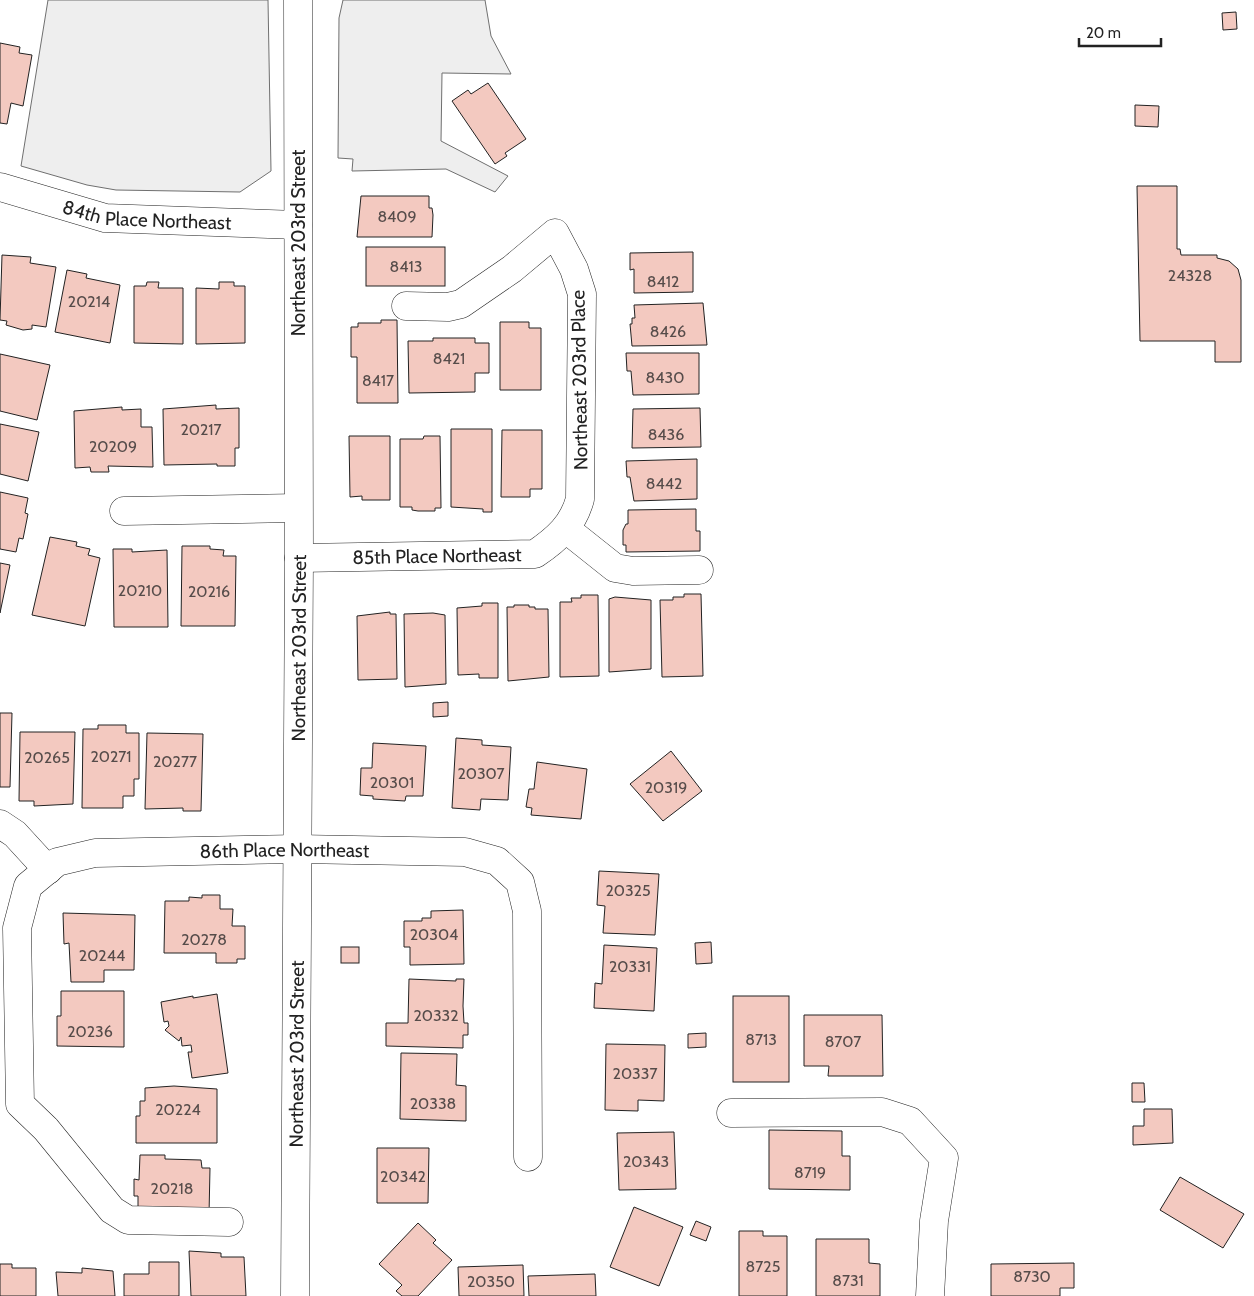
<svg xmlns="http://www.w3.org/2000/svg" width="1254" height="1296" font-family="Cabin,sans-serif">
<rect width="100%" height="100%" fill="#fff"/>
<g fill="#eee" stroke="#6f6f6f">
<path d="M 48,0 L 268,0 L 271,171 L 240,192 L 116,190 L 87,185 L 21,166 Z"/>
<path d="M 343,0 L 485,0 L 491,36 L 511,74 L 442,73 L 441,141 L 508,176 L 495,192 L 446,169 L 352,171 L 353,159 L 338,158 L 339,18 Z"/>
</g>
<g fill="#f3c9c0" stroke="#222">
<path d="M 1236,12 L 1237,29 L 1223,30 L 1222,13 Z"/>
<path d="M 0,43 L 20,47 L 19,53 L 32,55 L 23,106 L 11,103 L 7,124 L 0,123 Z"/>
<path d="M 488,83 L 526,139 L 505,153 L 507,156 L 495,164 L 452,101 L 468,90 L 471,94 Z"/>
<path d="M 1135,105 L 1159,106 L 1158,127 L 1135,126 Z"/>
<path d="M 1137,186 L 1177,186 L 1177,249 L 1180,249 L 1181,255 L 1217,255 L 1217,258 L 1229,261 L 1238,269 L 1241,280 L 1241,362 L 1215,362 L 1215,341 L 1140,341 Z"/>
<path d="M 361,196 L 429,196 L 429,208 L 432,208 L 433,215 L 432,237 L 357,237 Z"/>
<rect x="366" y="247" width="79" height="39"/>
<path d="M 693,252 L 693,292 L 634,293 L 634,269 L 630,270 L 630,253 Z"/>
<path d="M 2,255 L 31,257 L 30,263 L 56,267 L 46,327 L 32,325 L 32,329 L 23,330 L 6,325 L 7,321 L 0,320 Z"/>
<path d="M 67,270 L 87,274 L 86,278 L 120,285 L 110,343 L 55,332 Z"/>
<path d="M 147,282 L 159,282 L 158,288 L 183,288 L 183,344 L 134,343 L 134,286 L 146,286 Z"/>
<path d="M 219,282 L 234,282 L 234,286 L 245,286 L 245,343 L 196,344 L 196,288 L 219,289 Z"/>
<path d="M 703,303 L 707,345 L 632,346 L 630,324 L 632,324 L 632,318 L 635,318 L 634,305 Z"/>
<path d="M 381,320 L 397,320 L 398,403 L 357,403 L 357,357 L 351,357 L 351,327 L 358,327 L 358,323 L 381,323 Z"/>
<path d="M 500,322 L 529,322 L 529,328 L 541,328 L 541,390 L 500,390 Z"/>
<path d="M 433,338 L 475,338 L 475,343 L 489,343 L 489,373 L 475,373 L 475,392 L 409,393 L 408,341 L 433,341 Z"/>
<path d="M 626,353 L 699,353 L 699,394 L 633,395 L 631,371 L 627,371 Z"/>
<path d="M 0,354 L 50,365 L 37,420 L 0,411 Z"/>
<path d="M 216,405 L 216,409 L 239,408 L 239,448 L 235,448 L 235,466 L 217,466 L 217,464 L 164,465 L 163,409 Z"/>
<path d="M 122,407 L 122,410 L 141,409 L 141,427 L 152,427 L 153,467 L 108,466 L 109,472 L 91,472 L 90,467 L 75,468 L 74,411 Z"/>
<path d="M 700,408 L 701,447 L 632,448 L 633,409 Z"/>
<path d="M 0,424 L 39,432 L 28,481 L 0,474 Z"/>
<path d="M 451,429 L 492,429 L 492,512 L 483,512 L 483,509 L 451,507 Z"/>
<path d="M 502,430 L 542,430 L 542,489 L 530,489 L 530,497 L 501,497 Z"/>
<path d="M 349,436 L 390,436 L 390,500 L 362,500 L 362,496 L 350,497 Z"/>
<path d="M 424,436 L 440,436 L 441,508 L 435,508 L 435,511 L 418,511 L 412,510 L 412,507 L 400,507 L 400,439 L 423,439 Z"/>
<path d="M 697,459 L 697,499 L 634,501 L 630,477 L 627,477 L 626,461 Z"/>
<path d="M 0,492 L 28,498 L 25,513 L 28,514 L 23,539 L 19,538 L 16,552 L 0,549 Z"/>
<path d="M 696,509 L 696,531 L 700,531 L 700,551 L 626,552 L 626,545 L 623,545 L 623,530 L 626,524 L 628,524 L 628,510 Z"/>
<path d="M 50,537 L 77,542 L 76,546 L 90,549 L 88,555 L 100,558 L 85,626 L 32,615 Z"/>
<path d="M 182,546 L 210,546 L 210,549 L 224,550 L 223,556 L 236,556 L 235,626 L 181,626 Z"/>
<path d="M 113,549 L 132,549 L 132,552 L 167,550 L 168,627 L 114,627 Z"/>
<path d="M 0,563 L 10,565 L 0,613 Z"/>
<path d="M 684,594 L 701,594 L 703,676 L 662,677 L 660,600 L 673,600 L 673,597 L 684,597 Z"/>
<path d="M 581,595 L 598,595 L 599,676 L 560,677 L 560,602 L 572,602 L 571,598 L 581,598 Z"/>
<path d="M 615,597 L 651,600 L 651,669 L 609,672 L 609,599 Z"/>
<path d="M 482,603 L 498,603 L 498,678 L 479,678 L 479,674 L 458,675 L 457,608 L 482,606 Z"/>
<path d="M 514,605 L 529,605 L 529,607 L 535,607 L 535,609 L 548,609 L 549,677 L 508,681 L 507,607 L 514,607 Z"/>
<path d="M 390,612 L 390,614 L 396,614 L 397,679 L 358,680 L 357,616 Z"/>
<path d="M 433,613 L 445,615 L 446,684 L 405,687 L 404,614 Z"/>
<path d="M 448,702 L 448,716 L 433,717 L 433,703 Z"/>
<path d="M 0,713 L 12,713 L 10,787 L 0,787 Z"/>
<path d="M 98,725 L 126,725 L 126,733 L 139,733 L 139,779 L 134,779 L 134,796 L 123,796 L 123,808 L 82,808 L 83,729 L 98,729 Z"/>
<path d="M 20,732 L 75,732 L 73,804 L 34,806 L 34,801 L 19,801 Z"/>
<path d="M 147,733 L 203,734 L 201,811 L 183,811 L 183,808 L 145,809 Z"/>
<path d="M 456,738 L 482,740 L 482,745 L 511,747 L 508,800 L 481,799 L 480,810 L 452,808 Z"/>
<path d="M 373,743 L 426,746 L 423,796 L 406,796 L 405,801 L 373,799 L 373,796 L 360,795 L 361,768 L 372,768 Z"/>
<path d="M 671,751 L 702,791 L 663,821 L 630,784 Z"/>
<path d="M 537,762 L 587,769 L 581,819 L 531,815 L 532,808 L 526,807 L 529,789 L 534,789 Z"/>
<path d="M 599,871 L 659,874 L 655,935 L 603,933 L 605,906 L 597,905 Z"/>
<path d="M 202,895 L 220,895 L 220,909 L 233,909 L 232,926 L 245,926 L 245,959 L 237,959 L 237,963 L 216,963 L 216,953 L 164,953 L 165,901 L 189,901 L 189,897 L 202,898 Z"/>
<path d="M 463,910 L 464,964 L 410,965 L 410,947 L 404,947 L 404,921 L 422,921 L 422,918 L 431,918 L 431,911 Z"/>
<path d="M 63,913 L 135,915 L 134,970 L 104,970 L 104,982 L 71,982 L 69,943 L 64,944 Z"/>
<path d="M 711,942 L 712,963 L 696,964 L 695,943 Z"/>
<path d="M 604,945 L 657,948 L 654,1011 L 594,1008 L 595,983 L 602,984 Z"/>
<rect x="341" y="947" width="18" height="16"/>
<path d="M 409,979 L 456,981 L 456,979 L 464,979 L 463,1006 L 464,1023 L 468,1023 L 468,1035 L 463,1035 L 463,1048 L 386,1046 L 386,1023 L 408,1023 Z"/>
<path d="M 61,991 L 124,991 L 124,1047 L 57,1046 L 57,1016 L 61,1016 Z"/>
<path d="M 217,994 L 228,1073 L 192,1078 L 188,1052 L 192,1052 L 191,1045 L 182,1046 L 181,1037 L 179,1041 L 165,1030 L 169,1026 L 168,1021 L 164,1022 L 161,1002 L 193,996 L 193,998 Z"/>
<rect x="733" y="996" width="56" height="86"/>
<path d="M 804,1015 L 882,1015 L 883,1076 L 828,1076 L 829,1066 L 804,1066 Z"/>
<path d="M 706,1033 L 706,1047 L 688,1048 L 688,1034 Z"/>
<path d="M 606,1044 L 665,1045 L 664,1101 L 638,1100 L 638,1111 L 605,1110 Z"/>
<path d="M 401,1053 L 457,1054 L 456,1085 L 466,1086 L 466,1121 L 400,1119 Z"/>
<path d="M 1132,1083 L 1144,1083 L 1145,1102 L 1132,1102 Z"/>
<path d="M 174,1086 L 217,1089 L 217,1143 L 136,1143 L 136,1116 L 140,1116 L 140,1101 L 145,1101 L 145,1088 Z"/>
<path d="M 1144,1109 L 1172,1109 L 1173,1143 L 1133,1145 L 1133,1126 L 1144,1126 Z"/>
<path d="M 769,1130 L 842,1131 L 842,1156 L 850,1156 L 850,1190 L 769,1189 Z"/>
<path d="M 674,1132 L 676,1189 L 619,1190 L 617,1133 Z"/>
<path d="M 377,1148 L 429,1148 L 428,1203 L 377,1203 Z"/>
<path d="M 140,1155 L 165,1155 L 165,1159 L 201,1160 L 202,1168 L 210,1168 L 209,1215 L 138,1211 L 138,1196 L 134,1196 L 134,1179 L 139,1180 Z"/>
<path d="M 1180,1177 L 1244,1214 L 1223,1248 L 1160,1210 Z"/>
<path d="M 634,1207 L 683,1227 L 659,1286 L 610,1267 Z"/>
<path d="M 696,1221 L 711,1227 L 706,1241 L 690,1235 Z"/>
<path d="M 418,1223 L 436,1240 L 433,1243 L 452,1260 L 418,1296 L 402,1296 L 396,1291 L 402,1285 L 379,1264 Z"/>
<path d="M 739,1231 L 763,1231 L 763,1236 L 787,1236 L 787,1296 L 739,1296 Z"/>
<path d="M 816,1239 L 869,1239 L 869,1263 L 880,1264 L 880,1296 L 816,1296 Z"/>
<path d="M 189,1251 L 221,1253 L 221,1257 L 244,1257 L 246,1296 L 191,1296 Z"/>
<path d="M 149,1262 L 179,1262 L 179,1296 L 124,1296 L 124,1274 L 149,1274 Z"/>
<path d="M 1074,1263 L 1074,1288 L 1060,1288 L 1060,1296 L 991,1296 L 991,1264 Z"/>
<path d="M 0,1264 L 12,1264 L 12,1268 L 36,1268 L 36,1296 L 0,1296 Z"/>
<path d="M 523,1265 L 524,1296 L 459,1296 L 458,1267 Z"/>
<path d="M 82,1268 L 113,1271 L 115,1296 L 58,1296 L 56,1272 L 82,1273 Z"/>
<path d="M 595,1274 L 596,1296 L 529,1296 L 528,1276 Z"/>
</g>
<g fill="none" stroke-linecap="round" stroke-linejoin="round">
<defs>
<g id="minor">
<path id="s1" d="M 0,187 L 105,218 L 298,225"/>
<path d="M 124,511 L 298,508"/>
<path d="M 566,529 L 615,568 L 633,571 L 699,570"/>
<path id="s2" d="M 299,558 L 535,554 C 557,539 573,525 580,499 L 582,294 L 574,269 L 555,233 L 512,269 L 461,304 L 448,307 L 406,306"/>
<path d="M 0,824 L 15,834 L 48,870"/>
<path d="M 731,1113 L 882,1112 L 910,1121 L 944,1158 L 934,1221 L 930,1296"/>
<path id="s3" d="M 229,1222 L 128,1220 L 112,1210 L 46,1129 L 20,1104 L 17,928 L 28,886 L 57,862 L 95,853 L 298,849 L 465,852 L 497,861 L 520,882 L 527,911 L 528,1157"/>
<path id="s4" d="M 295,1296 L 299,558 L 298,0"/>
</g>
</defs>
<use href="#minor" stroke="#222" stroke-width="29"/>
<use href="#minor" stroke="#fff" stroke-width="28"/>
</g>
<g text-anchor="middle" stroke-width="4" stroke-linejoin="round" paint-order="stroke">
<g font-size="16" fill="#564c4a">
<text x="397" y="222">8409</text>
<text x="406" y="272">8413</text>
<text x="1190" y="281">24328</text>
<text x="663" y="287">8412</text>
<text x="89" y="307">20214</text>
<text x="668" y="337">8426</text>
<text x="449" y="364">8421</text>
<text x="665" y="383">8430</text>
<text x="378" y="386">8417</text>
<text x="201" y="435">20217</text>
<text x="666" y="440">8436</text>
<text x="113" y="452">20209</text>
<text x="664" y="489">8442</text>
<text x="140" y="596">20210</text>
<text x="209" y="597">20216</text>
<text x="111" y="762">20271</text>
<text x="47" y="763">20265</text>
<text x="175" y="767">20277</text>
<text x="481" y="779">20307</text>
<text x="392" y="788">20301</text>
<text x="666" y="793">20319</text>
<text x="628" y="896">20325</text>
<text x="434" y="940">20304</text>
<text x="204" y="945">20278</text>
<text x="102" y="961">20244</text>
<text x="630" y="972">20331</text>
<text x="436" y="1021">20332</text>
<text x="90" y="1037">20236</text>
<text x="761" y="1045">8713</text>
<text x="843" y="1047">8707</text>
<text x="635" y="1079">20337</text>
<text x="433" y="1109">20338</text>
<text x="178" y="1115">20224</text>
<text x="646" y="1167">20343</text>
<text x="810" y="1178">8719</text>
<text x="403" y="1182">20342</text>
<text x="172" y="1194">20218</text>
<text x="763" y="1272">8725</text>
<text x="1032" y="1282">8730</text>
<text x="848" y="1286">8731</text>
<text x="491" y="1287">20350</text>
</g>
<g font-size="19" fill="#222" stroke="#fff">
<text dy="7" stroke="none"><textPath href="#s1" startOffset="151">84th Place Northeast</textPath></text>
<text transform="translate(298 243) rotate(-90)" y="7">Northeast 203rd Street</text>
<text transform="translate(579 380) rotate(-91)" y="7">Northeast 203rd Place</text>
<text dy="7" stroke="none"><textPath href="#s2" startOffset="138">85th Place Northeast</textPath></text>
<text dy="7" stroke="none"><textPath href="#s4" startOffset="648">Northeast 203rd Street</textPath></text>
<text dy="7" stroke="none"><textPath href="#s3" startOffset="746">86th Place Northeast</textPath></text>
<text dy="7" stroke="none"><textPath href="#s4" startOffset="242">Northeast 203rd Street</textPath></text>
</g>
</g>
<path d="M1079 38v8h82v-8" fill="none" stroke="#222222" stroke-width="2.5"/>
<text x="1086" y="38" font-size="15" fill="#222222" stroke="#ffffff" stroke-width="4" paint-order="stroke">20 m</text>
</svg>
